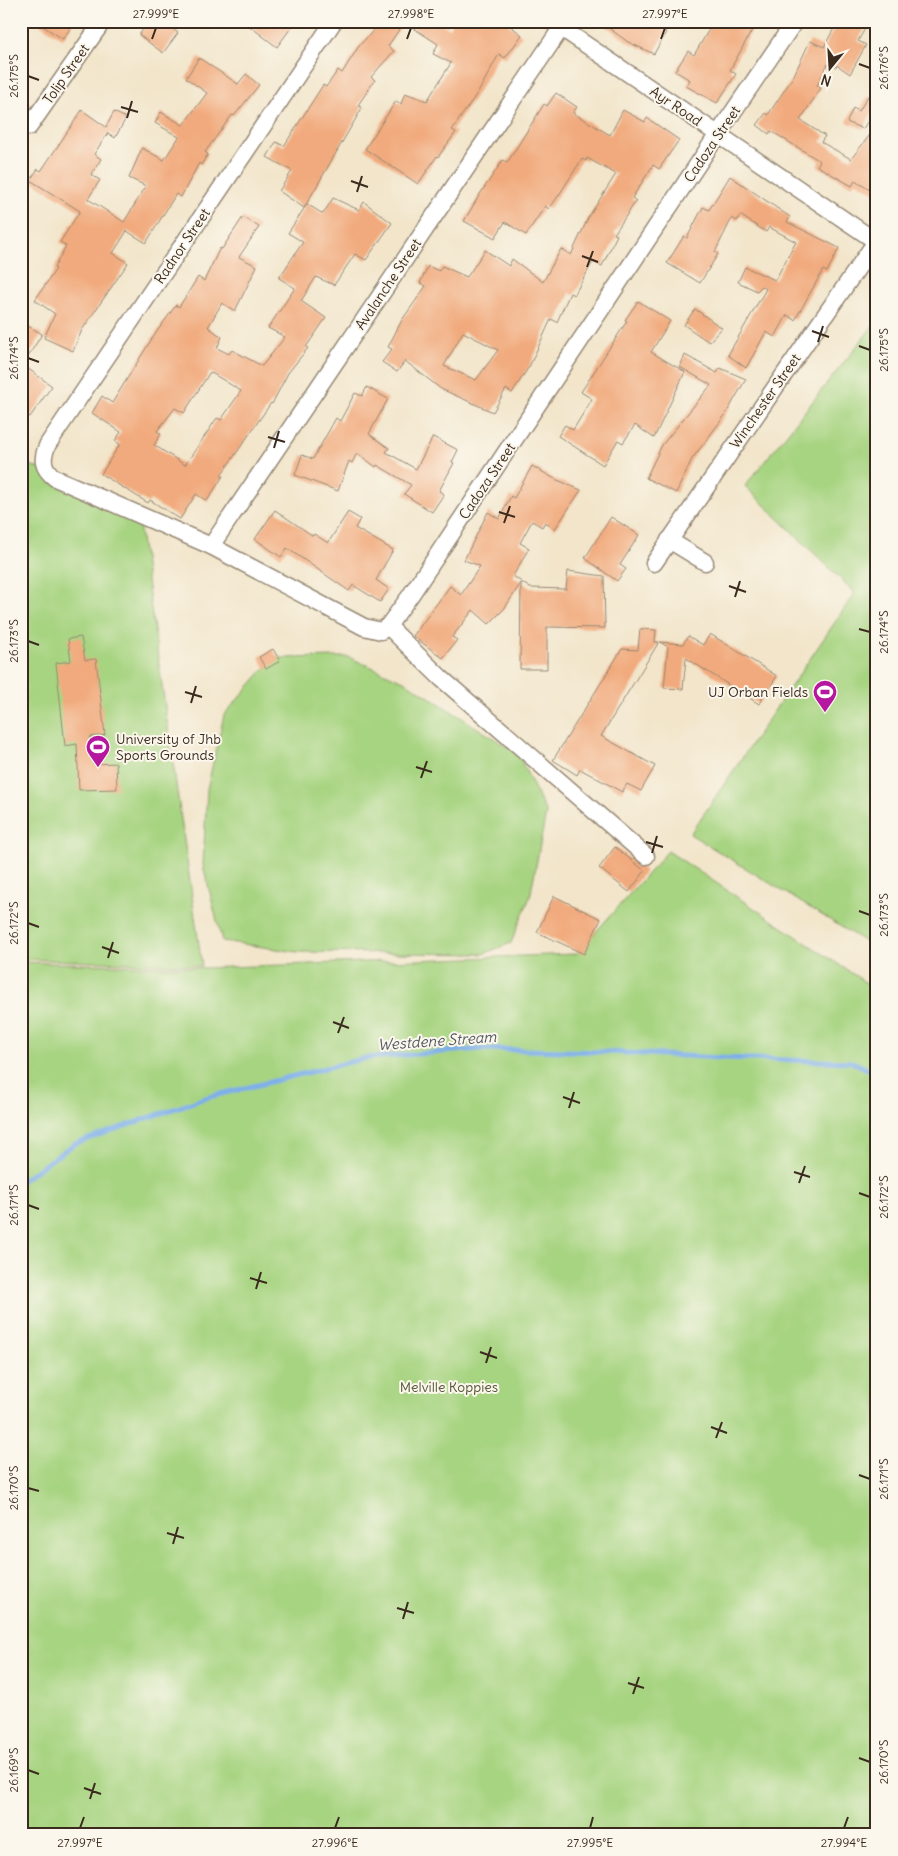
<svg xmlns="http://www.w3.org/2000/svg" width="898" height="1856" font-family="Delius,sans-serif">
<rect width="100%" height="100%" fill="#fbf7ec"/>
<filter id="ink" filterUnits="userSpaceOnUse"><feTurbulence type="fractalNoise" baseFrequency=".02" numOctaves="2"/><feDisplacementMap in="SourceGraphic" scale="10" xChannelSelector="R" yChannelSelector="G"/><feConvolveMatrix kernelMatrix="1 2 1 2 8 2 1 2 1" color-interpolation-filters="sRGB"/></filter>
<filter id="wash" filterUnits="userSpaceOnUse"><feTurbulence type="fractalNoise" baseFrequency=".0096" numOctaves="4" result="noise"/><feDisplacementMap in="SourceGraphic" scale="20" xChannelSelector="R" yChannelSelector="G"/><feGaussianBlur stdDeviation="1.12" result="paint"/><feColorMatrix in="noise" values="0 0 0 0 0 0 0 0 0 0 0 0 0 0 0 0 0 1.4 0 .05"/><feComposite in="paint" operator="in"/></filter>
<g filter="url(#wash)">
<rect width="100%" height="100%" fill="#f2e5ca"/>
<g fill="#a7d481" stroke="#717f50">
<path d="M 877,321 L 877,949 L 690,834 L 855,593 L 745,486 Z"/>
<path d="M 21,461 L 137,510 L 202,966 L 21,959 Z"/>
<path d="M 348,657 L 406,682 L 518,754 L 546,813 L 530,897 L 511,943 L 483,954 L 297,952 L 222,941 L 203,865 L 207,789 L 224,715 L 274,658 Z"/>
<path d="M 668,851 L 877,990 L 877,1835 L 21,1835 L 21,962 L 202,968 L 576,954 Z"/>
</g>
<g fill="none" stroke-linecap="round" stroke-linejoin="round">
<path stroke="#7eafea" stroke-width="5" d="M 21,1181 L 74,1144 L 205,1098 L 366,1058 L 482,1049 L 608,1052 L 722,1058 L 852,1062 L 877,1073"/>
</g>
<g id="blocks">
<g fill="#f1aa7d" fill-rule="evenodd">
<path d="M 35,21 L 75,21 L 63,39 Z"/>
<path d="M 149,21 L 179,21 L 173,29 L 178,33 L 163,53 L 139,35 Z"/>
<path d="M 243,21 L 296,21 L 277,47 Z"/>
<path d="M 382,21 L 437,21 L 449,28 L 453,21 L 504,21 L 522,35 L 505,58 L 499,54 L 480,89 L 452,130 L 456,132 L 438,157 L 437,156 L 418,184 L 365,149 L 396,101 L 401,104 L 405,93 L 427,101 L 451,63 L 433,54 L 438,44 L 404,22 L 388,46 L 394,51 L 371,77 L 375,80 L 358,105 L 362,108 L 304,208 L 279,191 L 292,171 L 267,157 L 276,142 L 284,146 L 323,85 L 326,87 L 338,70 L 342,73 L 359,46 Z"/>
<path d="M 599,21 L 665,21 L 660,28 L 666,32 L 654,54 L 628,42 Z"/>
<path d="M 714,21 L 757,21 L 730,70 L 736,74 L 717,103 L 686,86 L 690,80 L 675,71 L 688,51 L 694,55 Z"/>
<path d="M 838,21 L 860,21 L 867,25 L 858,41 L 866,45 L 850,74 L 837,65 L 836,67 L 828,64 L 817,86 L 821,88 L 800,120 L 825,136 L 821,142 L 851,159 L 877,126 L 877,194 L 855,181 L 852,186 L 817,166 L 820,161 L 771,131 L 769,134 L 757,125 L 766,113 L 768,115 L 793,77 L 810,41 L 824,47 Z"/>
<path d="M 199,58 L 238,84 L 246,74 L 259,85 L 234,116 L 232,115 L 205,152 L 208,154 L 201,165 L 199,163 L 181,197 L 176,194 L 146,243 L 127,231 L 113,253 L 128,263 L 82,330 L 73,351 L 44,338 L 55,314 L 35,300 L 56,269 L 54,268 L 66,246 L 60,242 L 80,211 L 30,180 L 38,169 L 41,171 L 82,110 L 106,127 L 114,112 L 126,118 L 115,138 L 108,133 L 94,154 L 101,159 L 91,175 L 100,180 L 88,199 L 124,222 L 146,186 L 129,178 L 142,148 L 164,160 L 179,137 L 155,123 L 161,112 L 183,125 L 207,93 L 186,78 Z"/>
<path d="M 556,93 L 577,107 L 573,113 L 610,135 L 623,110 L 645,122 L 647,118 L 679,140 L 659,169 L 653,165 L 632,198 L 636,201 L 614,234 L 617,235 L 602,266 L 593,262 L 574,295 L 570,293 L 557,322 L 551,319 L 530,365 L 512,393 L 506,389 L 493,412 L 441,389 L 405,361 L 397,372 L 382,362 L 392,349 L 388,347 L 402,320 L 426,286 L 420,283 L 428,266 L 439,271 L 442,266 L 467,277 L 485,250 L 509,266 L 512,259 L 543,282 L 561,249 L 571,255 L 588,218 L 616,174 L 587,158 L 586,161 L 582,159 L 559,195 L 549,209 L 545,206 L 526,235 L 505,222 L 495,238 L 464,221 L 480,194 L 503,160 L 507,163 L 544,104 L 547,106 ZM 463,332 L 498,350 L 476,380 L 444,366 Z"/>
<path d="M 868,96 L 877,101 L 877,105 L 863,129 L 847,122 L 853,108 L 859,111 Z"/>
<path d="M 730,176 L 790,217 L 787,222 L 839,248 L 827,272 L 823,270 L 795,320 L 787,315 L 775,337 L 766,332 L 746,368 L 728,355 L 766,289 L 762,286 L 757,291 L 738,282 L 745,267 L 775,280 L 796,242 L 769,227 L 766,232 L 740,215 L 737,221 L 732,218 L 715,252 L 718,254 L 700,283 L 667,263 L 684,236 L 687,238 L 703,207 L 709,210 Z"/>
<path d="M 333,198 L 359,210 L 364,202 L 392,223 L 366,260 L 355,254 L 334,285 L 316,277 L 301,301 L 326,318 L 306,347 L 308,348 L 288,373 L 272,404 L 271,403 L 221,475 L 223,476 L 207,501 L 196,494 L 180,519 L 150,500 L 148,503 L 101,474 L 120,444 L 115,441 L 121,432 L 92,413 L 102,396 L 112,403 L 153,337 L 176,305 L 179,307 L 198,277 L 204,281 L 220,248 L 222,249 L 243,217 L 259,227 L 239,257 L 257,266 L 235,311 L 222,303 L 208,327 L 222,337 L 217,348 L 229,354 L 232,350 L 262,366 L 285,337 L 268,328 L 295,288 L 279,278 L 303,242 L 288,233 L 307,204 L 323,214 ZM 210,372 L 241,391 L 221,420 L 217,418 L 185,465 L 154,445 L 161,434 L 157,431 L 175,408 L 184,413 Z"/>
<path d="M 638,301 L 670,321 L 651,352 L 685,372 L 654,438 L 635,425 L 623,443 L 618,440 L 603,465 L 558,436 L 565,425 L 573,430 L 592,399 L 581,392 L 627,321 L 625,320 Z"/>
<path d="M 695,309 L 722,328 L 709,342 L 684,325 Z"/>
<path d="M 28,326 L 42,334 L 23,365 L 52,386 L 30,417 L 21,411 L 21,338 Z"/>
<path d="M 685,355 L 717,373 L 720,368 L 746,379 L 726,414 L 692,459 L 676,493 L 646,478 L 662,445 L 711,385 L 680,367 Z"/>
<path d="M 367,387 L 388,399 L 369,434 L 389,448 L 386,452 L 416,469 L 433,437 L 458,450 L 452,462 L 454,463 L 439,491 L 444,494 L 432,512 L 404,494 L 411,485 L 377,465 L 376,467 L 357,453 L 352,463 L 349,461 L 338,491 L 295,475 L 302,455 L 313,459 L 336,418 L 340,421 L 355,393 L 362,396 Z"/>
<path d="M 532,466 L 555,479 L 581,490 L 555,529 L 545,522 L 542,527 L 532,521 L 520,543 L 529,548 L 513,576 L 530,588 L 566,589 L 568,571 L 604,576 L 605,628 L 547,627 L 547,669 L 520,669 L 521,583 L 504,609 L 489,624 L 473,610 L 452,637 L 457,640 L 443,658 L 413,636 L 450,586 L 461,595 L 480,566 L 464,560 L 488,512 L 499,519 L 511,496 L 514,498 Z"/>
<path d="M 275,510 L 313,536 L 314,534 L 328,543 L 348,512 L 360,519 L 355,528 L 393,550 L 376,580 L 389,589 L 380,602 L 353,585 L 349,591 L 287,548 L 281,557 L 255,539 Z"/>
<path d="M 611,517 L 639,535 L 620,565 L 626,569 L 617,581 L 585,558 Z"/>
<path d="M 640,629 L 656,630 L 655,642 L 659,642 L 601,736 L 655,766 L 641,791 L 627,784 L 622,792 L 580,769 L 577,775 L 553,760 L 622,649 L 638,650 Z"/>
<path d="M 710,634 L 777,676 L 759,704 L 686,658 L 683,689 L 664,688 L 668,647 L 660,642 L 683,644 L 688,636 L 703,645 Z"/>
<path d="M 81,637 L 85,660 L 96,659 L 105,735 L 90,737 L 94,764 L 116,763 L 117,789 L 79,790 L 77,744 L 65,746 L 56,663 L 71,661 L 68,639 Z"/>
<path d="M 273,649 L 280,661 L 266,669 L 259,657 Z"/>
<path d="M 615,847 L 645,871 L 629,892 L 599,868 Z"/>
<path d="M 554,896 L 601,919 L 584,954 L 537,932 Z"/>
</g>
</g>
</g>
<g filter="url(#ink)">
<use href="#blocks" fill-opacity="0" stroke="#968874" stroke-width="1"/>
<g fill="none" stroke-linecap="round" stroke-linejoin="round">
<defs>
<g id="minor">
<path d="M 334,21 L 48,444 C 41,459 42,468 55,478 L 211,546 L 364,627 L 381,631 L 388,626 L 410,596 L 718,134 L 795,21"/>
<path d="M 551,21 L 877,242"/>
<path d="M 29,127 L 103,21"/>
<path d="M 669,540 L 705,562"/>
<path d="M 211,546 L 566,21"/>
<path d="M 654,563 L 877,240"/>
<path d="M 388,626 L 441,678 L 646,856"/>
</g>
</defs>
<use href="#minor" stroke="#968874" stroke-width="19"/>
<use href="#minor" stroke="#fff" stroke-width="16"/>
</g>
</g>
<path fill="none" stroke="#3b2a1e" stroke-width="2" d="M 152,39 L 156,28M 407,39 L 411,28M 661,39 L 665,28M 859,64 L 870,68M 28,76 L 39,80M 121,107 L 138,112M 127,118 L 132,101M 351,181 L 368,187M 357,192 L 362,176M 582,256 L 598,262M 587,267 L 593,251M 812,331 L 829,337M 818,342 L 823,326M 859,346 L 870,350M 28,358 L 39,362M 268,437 L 285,442M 274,448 L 279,431M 499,512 L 515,517M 504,523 L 510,506M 729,586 L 746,592M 735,597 L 740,581M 859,629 L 870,632M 28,641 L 39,645M 185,692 L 202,697M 191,703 L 196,686M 416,767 L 432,772M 421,778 L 427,761M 646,842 L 663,847M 652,853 L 657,836M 859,911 L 870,915M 28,923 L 39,927M 102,947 L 119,953M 108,958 L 113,942M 333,1022 L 349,1028M 338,1033 L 344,1017M 563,1097 L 580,1103M 569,1108 L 574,1092M 794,1172 L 810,1177M 799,1183 L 805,1166M 859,1193 L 870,1197M 28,1205 L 39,1209M 250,1278 L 267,1283M 256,1289 L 261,1272M 480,1352 L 497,1358M 486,1363 L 491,1347M 711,1427 L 727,1433M 716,1438 L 722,1422M 859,1475 L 870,1479M 28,1488 L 39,1491M 167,1533 L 184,1538M 173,1544 L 178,1527M 397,1608 L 414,1613M 403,1619 L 408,1602M 628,1683 L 644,1688M 633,1694 L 639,1677M 859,1758 L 870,1762M 28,1770 L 39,1774M 84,1788 L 101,1794M 90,1799 L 95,1783M 80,1828 L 84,1817M 335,1828 L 339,1817M 590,1828 L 593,1817M 844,1828 L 848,1817"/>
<defs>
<symbol id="stadium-pin" viewBox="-11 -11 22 30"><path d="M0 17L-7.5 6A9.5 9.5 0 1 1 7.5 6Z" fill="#b5179e" stroke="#fbf7ec"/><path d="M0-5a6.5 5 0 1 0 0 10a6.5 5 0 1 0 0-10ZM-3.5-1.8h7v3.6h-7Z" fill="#fff"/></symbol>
</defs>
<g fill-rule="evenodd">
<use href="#stadium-pin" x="811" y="678" width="28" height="38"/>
<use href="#stadium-pin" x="84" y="733" width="28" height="38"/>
</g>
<g text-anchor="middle" stroke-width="4" stroke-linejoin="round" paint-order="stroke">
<g font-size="14" fill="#3b2a1e" stroke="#fbf7ec">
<text transform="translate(66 74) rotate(-55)" y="5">Tolip Street</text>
<text transform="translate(676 106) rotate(34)" y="5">Ayr Road</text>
<text transform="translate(712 144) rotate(-56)" y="5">Cadoza Street</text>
<text transform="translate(182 246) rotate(-56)" y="5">Radnor Street</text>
<text transform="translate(388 284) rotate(-56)" y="5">Avalanche Street</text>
<text transform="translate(765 401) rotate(-55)" y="5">Winchester Street</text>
<text transform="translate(487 481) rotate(-56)" y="5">Cadoza Street</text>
</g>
<g font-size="14" fill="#3b2a1e" stroke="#fbf7ec" text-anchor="end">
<text x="808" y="697">UJ Orban Fields</text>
<text x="116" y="744" text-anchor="start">University of Jhb<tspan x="116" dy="16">Sports Grounds</tspan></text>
</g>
<g font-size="14" fill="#565437" stroke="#fbf7ec">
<text x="449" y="1392">Melville Koppies</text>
</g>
<g font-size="15" font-style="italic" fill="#525965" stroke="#fbf7ec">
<text transform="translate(437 1041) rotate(-4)" y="5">Westdene Stream</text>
</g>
</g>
<rect width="898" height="1856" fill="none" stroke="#fbf7ec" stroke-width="55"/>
<g transform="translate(830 68) rotate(198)" stroke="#fbf7ec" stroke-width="4" paint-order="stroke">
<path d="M0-4L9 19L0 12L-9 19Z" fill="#3b2a1e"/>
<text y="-8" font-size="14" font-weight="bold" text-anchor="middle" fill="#3b2a1e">N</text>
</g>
<rect x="28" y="28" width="842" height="1800" fill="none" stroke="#3b2a1e" stroke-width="2"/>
<g font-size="12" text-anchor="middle" fill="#3b2a1e">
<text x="156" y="18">27.999°E</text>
<text x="411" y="18">27.998°E</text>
<text x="665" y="18">27.997°E</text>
<text transform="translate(884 68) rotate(-90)" y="4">26.176°S</text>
<text transform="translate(14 76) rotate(-90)" y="4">26.175°S</text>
<text transform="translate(884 350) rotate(-90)" y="4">26.175°S</text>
<text transform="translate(14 358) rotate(-90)" y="4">26.174°S</text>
<text transform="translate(884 632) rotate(-90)" y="4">26.174°S</text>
<text transform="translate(14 641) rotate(-90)" y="4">26.173°S</text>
<text transform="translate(884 915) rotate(-90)" y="4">26.173°S</text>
<text transform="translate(14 923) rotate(-90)" y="4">26.172°S</text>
<text transform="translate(884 1197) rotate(-90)" y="4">26.172°S</text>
<text transform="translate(14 1205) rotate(-90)" y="4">26.171°S</text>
<text transform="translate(884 1479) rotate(-90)" y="4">26.171°S</text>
<text transform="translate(14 1488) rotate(-90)" y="4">26.170°S</text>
<text transform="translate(884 1762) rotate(-90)" y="4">26.170°S</text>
<text transform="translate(14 1770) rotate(-90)" y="4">26.169°S</text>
<text x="80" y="1847">27.997°E</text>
<text x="335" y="1847">27.996°E</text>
<text x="590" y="1847">27.995°E</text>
<text x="844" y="1847">27.994°E</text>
</g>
</svg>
